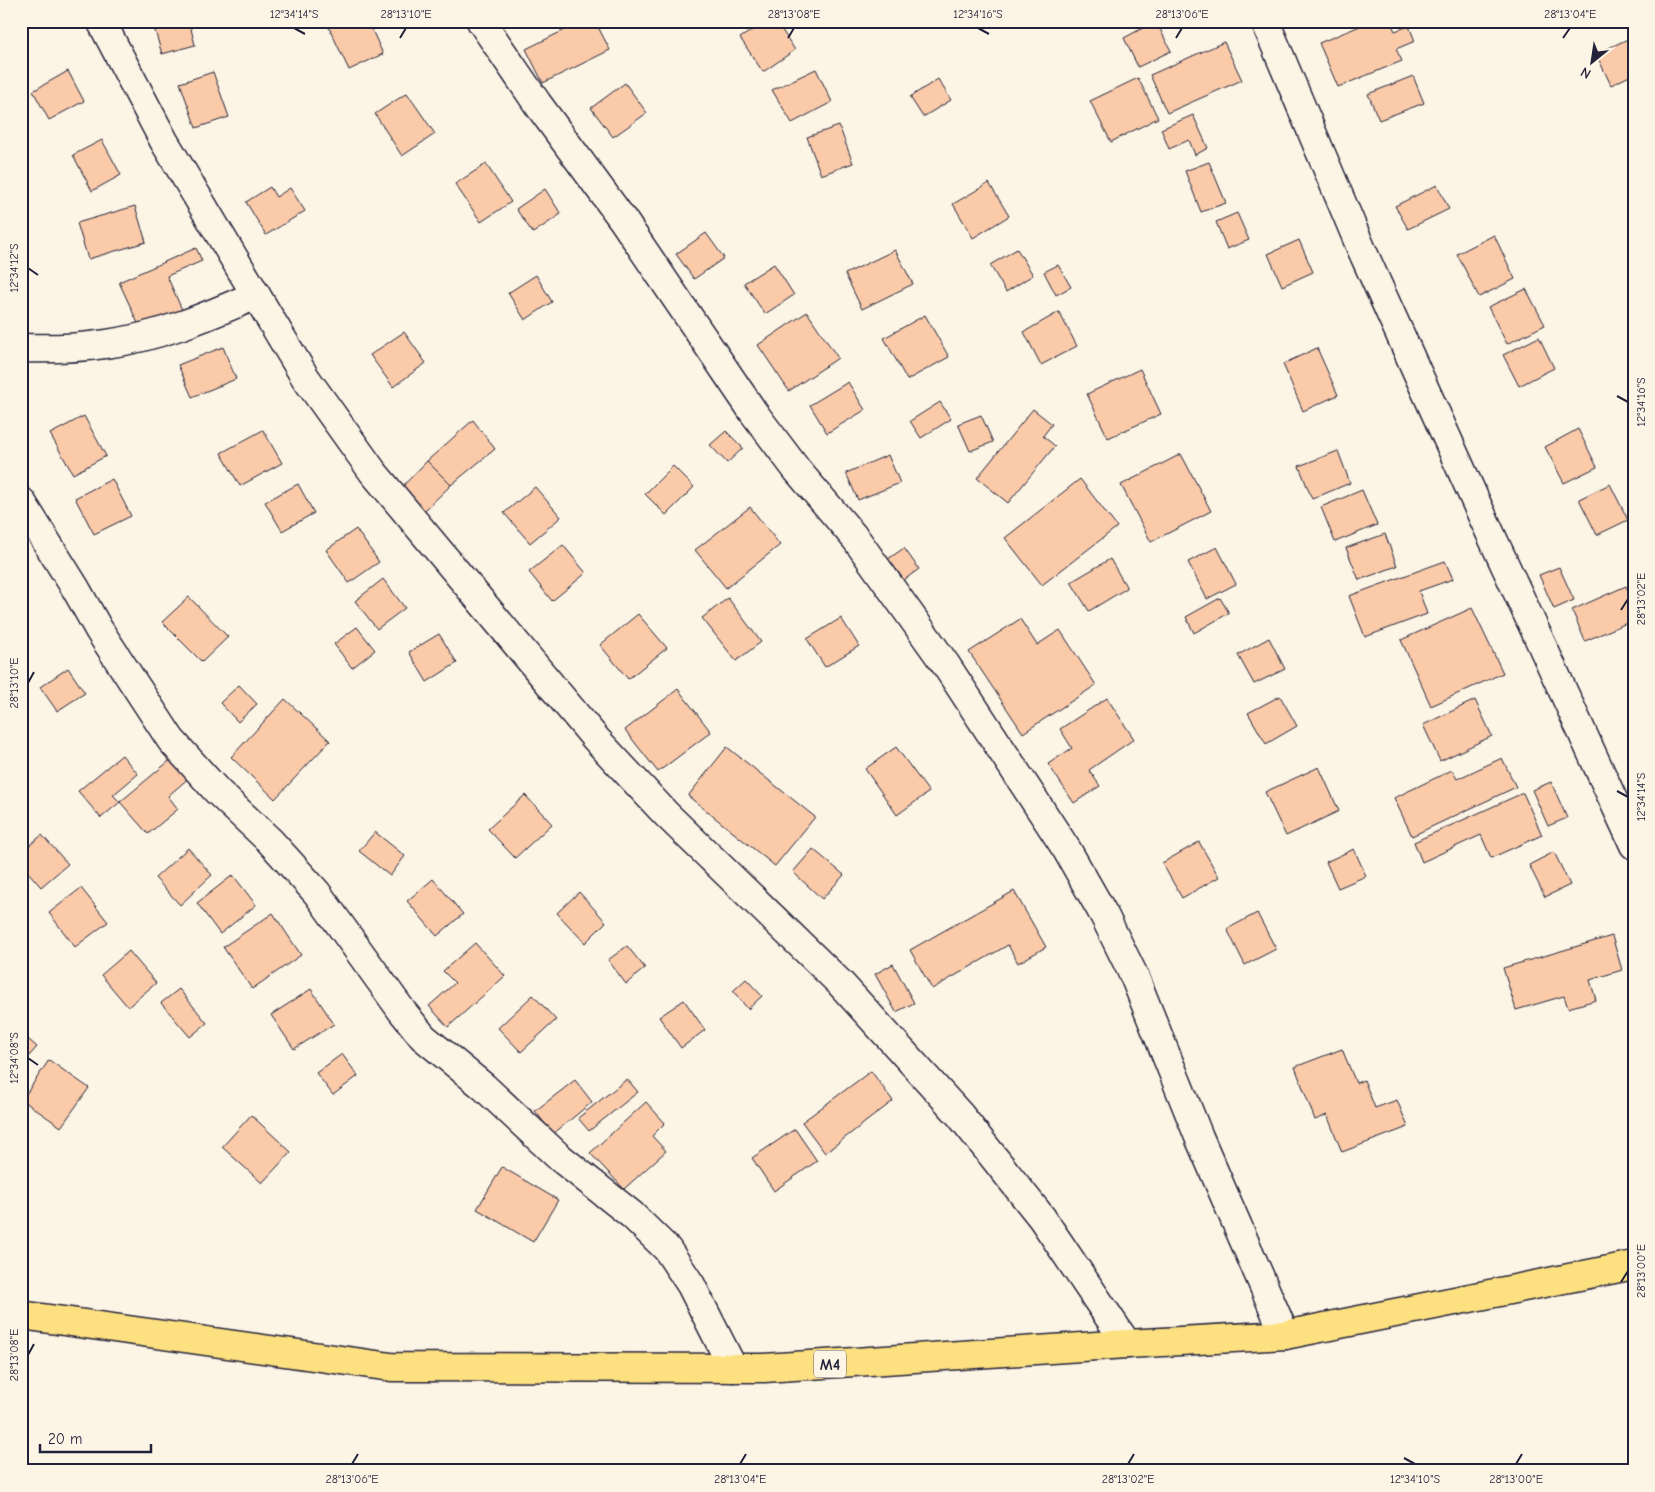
<svg xmlns="http://www.w3.org/2000/svg" width="1655" height="1492" font-family="'Comic Neue',sans-serif">
<rect width="100%" height="100%" fill="#fcf5e5"/>
<filter id="ink" filterUnits="userSpaceOnUse"><feTurbulence type="fractalNoise" baseFrequency=".02" numOctaves="2"/><feDisplacementMap in="SourceGraphic" scale="10" xChannelSelector="R" yChannelSelector="G"/><feConvolveMatrix kernelMatrix="1 2 1 2 8 2 1 2 1" color-interpolation-filters="sRGB"/></filter>
<g filter="url(#ink)">
<g fill="#facaa9" stroke="#22223b">
<path d="M 152,21 L 189,21 L 195,45 L 162,54 Z"/>
<path d="M 326,21 L 368,21 L 383,54 L 349,70 Z"/>
<path d="M 583,21 L 595,21 L 610,50 L 543,83 L 526,49 Z"/>
<path d="M 766,21 L 776,21 L 795,50 L 763,72 L 740,38 Z"/>
<path d="M 1156,21 L 1171,51 L 1138,67 L 1124,38 Z"/>
<path d="M 1329,21 L 1347,21 L 1332,27 Z"/>
<path d="M 1372,21 L 1390,21 L 1395,31 L 1409,26 L 1415,41 L 1396,49 L 1402,61 L 1338,87 L 1319,43 Z"/>
<path d="M 1632,37 L 1634,42 L 1634,74 L 1611,85 L 1596,54 Z"/>
<path d="M 1224,42 L 1242,80 L 1167,113 L 1150,75 Z"/>
<path d="M 816,69 L 832,102 L 792,123 L 772,90 Z"/>
<path d="M 68,71 L 84,101 L 49,120 L 33,91 Z"/>
<path d="M 213,72 L 229,117 L 196,128 L 180,83 Z"/>
<path d="M 1413,76 L 1424,103 L 1379,120 L 1368,94 Z"/>
<path d="M 1138,78 L 1158,118 L 1111,142 L 1090,101 Z"/>
<path d="M 938,79 L 951,100 L 923,117 L 910,97 Z"/>
<path d="M 625,83 L 647,113 L 613,137 L 591,108 Z"/>
<path d="M 407,93 L 435,134 L 402,156 L 375,114 Z"/>
<path d="M 1193,115 L 1208,148 L 1195,155 L 1189,140 L 1169,149 L 1161,129 Z"/>
<path d="M 839,126 L 853,163 L 821,175 L 807,137 Z"/>
<path d="M 102,140 L 121,175 L 92,191 L 73,155 Z"/>
<path d="M 1209,162 L 1226,203 L 1201,212 L 1185,171 Z"/>
<path d="M 486,164 L 511,202 L 481,222 L 455,184 Z"/>
<path d="M 989,183 L 1009,216 L 973,238 L 953,204 Z"/>
<path d="M 1437,185 L 1449,209 L 1408,229 L 1395,206 Z"/>
<path d="M 270,187 L 276,197 L 290,188 L 305,211 L 266,235 L 246,202 Z"/>
<path d="M 545,189 L 561,214 L 533,233 L 516,209 Z"/>
<path d="M 135,206 L 146,242 L 88,259 L 77,223 Z"/>
<path d="M 1237,213 L 1249,240 L 1227,249 L 1216,222 Z"/>
<path d="M 706,233 L 724,258 L 694,279 L 676,254 Z"/>
<path d="M 1494,235 L 1515,279 L 1479,297 L 1457,254 Z"/>
<path d="M 1299,240 L 1313,272 L 1282,286 L 1268,254 Z"/>
<path d="M 196,248 L 202,261 L 167,276 L 183,312 L 141,330 L 119,282 Z"/>
<path d="M 1017,249 L 1033,275 L 1006,292 L 990,265 Z"/>
<path d="M 895,250 L 913,284 L 862,309 L 845,274 Z"/>
<path d="M 774,264 L 794,295 L 765,314 L 744,283 Z"/>
<path d="M 1058,265 L 1071,287 L 1056,295 L 1044,272 Z"/>
<path d="M 536,275 L 552,302 L 525,320 L 508,293 Z"/>
<path d="M 1526,289 L 1545,325 L 1507,344 L 1488,307 Z"/>
<path d="M 807,312 L 838,358 L 789,391 L 758,345 Z"/>
<path d="M 1059,312 L 1077,346 L 1041,365 L 1024,332 Z"/>
<path d="M 925,315 L 949,357 L 907,380 L 884,338 Z"/>
<path d="M 404,332 L 426,363 L 393,387 L 370,355 Z"/>
<path d="M 1539,337 L 1554,368 L 1519,386 L 1503,355 Z"/>
<path d="M 223,347 L 236,379 L 192,397 L 178,365 Z"/>
<path d="M 1317,348 L 1338,395 L 1303,411 L 1283,364 Z"/>
<path d="M 1140,369 L 1161,414 L 1108,438 L 1087,394 Z"/>
<path d="M 848,382 L 865,410 L 827,433 L 810,405 Z"/>
<path d="M 940,402 L 951,419 L 921,438 L 910,421 Z"/>
<path d="M 1033,409 L 1052,424 L 1043,436 L 1055,446 L 1008,503 L 977,478 Z"/>
<path d="M 981,415 L 993,442 L 970,451 L 958,424 Z"/>
<path d="M 84,416 L 106,456 L 73,474 L 50,434 Z"/>
<path d="M 473,420 L 495,449 L 451,485 L 427,461 Z"/>
<path d="M 1578,429 L 1597,467 L 1564,483 L 1545,447 Z"/>
<path d="M 263,430 L 282,463 L 240,486 L 221,453 Z"/>
<path d="M 726,431 L 743,448 L 727,463 L 710,445 Z"/>
<path d="M 1338,451 L 1350,483 L 1312,499 L 1299,466 Z"/>
<path d="M 1181,454 L 1211,511 L 1151,542 L 1121,485 Z"/>
<path d="M 888,455 L 900,483 L 858,500 L 846,473 Z"/>
<path d="M 427,461 L 451,485 L 421,514 L 398,491 Z"/>
<path d="M 673,466 L 694,487 L 666,515 L 645,494 Z"/>
<path d="M 112,479 L 131,516 L 94,534 L 75,498 Z"/>
<path d="M 1080,479 L 1117,527 L 1042,585 L 1005,538 Z"/>
<path d="M 298,484 L 314,513 L 282,531 L 265,502 Z"/>
<path d="M 1610,484 L 1628,520 L 1597,535 L 1579,499 Z"/>
<path d="M 535,487 L 561,517 L 530,543 L 504,513 Z"/>
<path d="M 1362,490 L 1377,525 L 1335,542 L 1321,507 Z"/>
<path d="M 750,507 L 780,545 L 726,588 L 695,550 Z"/>
<path d="M 356,529 L 379,562 L 349,583 L 326,550 Z"/>
<path d="M 1385,534 L 1397,566 L 1359,580 L 1346,548 Z"/>
<path d="M 563,545 L 586,573 L 552,601 L 529,572 Z"/>
<path d="M 1217,547 L 1236,584 L 1207,599 L 1188,562 Z"/>
<path d="M 904,548 L 919,569 L 904,580 L 888,559 Z"/>
<path d="M 1110,559 L 1127,588 L 1089,611 L 1071,582 Z"/>
<path d="M 1445,561 L 1453,579 L 1419,591 L 1427,614 L 1365,637 L 1349,596 Z"/>
<path d="M 1559,567 L 1574,600 L 1554,609 L 1539,575 Z"/>
<path d="M 383,579 L 405,608 L 377,629 L 355,601 Z"/>
<path d="M 1626,586 L 1634,604 L 1634,620 L 1585,641 L 1572,610 Z"/>
<path d="M 21,596 L 27,606 L 21,609 Z"/>
<path d="M 189,597 L 228,637 L 202,662 L 162,622 Z"/>
<path d="M 728,598 L 761,642 L 736,661 L 702,618 Z"/>
<path d="M 1220,598 L 1229,613 L 1194,633 L 1186,617 Z"/>
<path d="M 1472,608 L 1503,673 L 1431,706 L 1401,640 Z"/>
<path d="M 638,614 L 667,648 L 628,679 L 600,645 Z"/>
<path d="M 841,618 L 859,646 L 825,667 L 807,639 Z"/>
<path d="M 1020,619 L 1037,645 L 1060,630 L 1096,685 L 1023,733 L 969,652 Z"/>
<path d="M 357,627 L 375,650 L 352,668 L 334,644 Z"/>
<path d="M 439,634 L 457,663 L 427,682 L 409,652 Z"/>
<path d="M 1269,638 L 1285,669 L 1254,684 L 1238,655 Z"/>
<path d="M 68,668 L 85,693 L 57,711 L 40,687 Z"/>
<path d="M 239,685 L 257,704 L 238,722 L 220,703 Z"/>
<path d="M 678,689 L 711,732 L 658,772 L 625,730 Z"/>
<path d="M 1280,696 L 1297,726 L 1266,744 L 1248,713 Z"/>
<path d="M 1107,698 L 1134,739 L 1089,770 L 1100,786 L 1074,803 L 1048,764 L 1072,748 L 1060,729 Z"/>
<path d="M 285,699 L 330,741 L 275,799 L 231,757 Z"/>
<path d="M 1475,700 L 1492,736 L 1440,761 L 1423,725 Z"/>
<path d="M 727,747 L 815,817 L 775,866 L 688,796 Z"/>
<path d="M 896,747 L 929,792 L 897,815 L 865,769 Z"/>
<path d="M 122,755 L 138,774 L 113,795 L 120,802 L 101,818 L 78,791 Z"/>
<path d="M 174,757 L 191,776 L 168,796 L 178,809 L 148,834 L 120,802 Z"/>
<path d="M 1502,758 L 1516,787 L 1412,836 L 1394,798 L 1452,770 L 1457,779 Z"/>
<path d="M 1319,767 L 1339,811 L 1286,836 L 1265,792 Z"/>
<path d="M 1551,782 L 1567,818 L 1548,826 L 1532,790 Z"/>
<path d="M 1523,793 L 1542,835 L 1491,858 L 1481,835 L 1422,862 L 1414,842 Z"/>
<path d="M 525,795 L 552,824 L 515,858 L 488,829 Z"/>
<path d="M 375,832 L 405,856 L 390,876 L 359,851 Z"/>
<path d="M 42,835 L 68,864 L 41,887 L 21,864 L 21,852 Z"/>
<path d="M 1199,842 L 1219,877 L 1182,898 L 1162,863 Z"/>
<path d="M 188,848 L 212,875 L 180,905 L 155,878 Z"/>
<path d="M 813,849 L 844,875 L 822,899 L 793,872 Z"/>
<path d="M 1354,849 L 1366,876 L 1338,888 L 1326,862 Z"/>
<path d="M 1554,852 L 1570,885 L 1545,897 L 1529,865 Z"/>
<path d="M 233,875 L 256,905 L 220,934 L 197,903 Z"/>
<path d="M 433,879 L 463,914 L 437,936 L 407,901 Z"/>
<path d="M 81,888 L 108,922 L 75,947 L 49,913 Z"/>
<path d="M 1014,891 L 1046,947 L 1018,963 L 1008,945 L 932,989 L 910,950 Z"/>
<path d="M 579,892 L 606,922 L 585,943 L 557,913 Z"/>
<path d="M 273,913 L 301,955 L 252,989 L 223,947 Z"/>
<path d="M 1257,913 L 1276,949 L 1245,965 L 1227,929 Z"/>
<path d="M 1612,936 L 1622,970 L 1590,980 L 1596,1000 L 1568,1008 L 1564,996 L 1516,1010 L 1503,968 Z"/>
<path d="M 475,943 L 505,976 L 448,1027 L 429,1006 L 455,983 L 443,971 Z"/>
<path d="M 627,946 L 645,968 L 626,984 L 608,960 Z"/>
<path d="M 129,951 L 156,983 L 128,1007 L 101,975 Z"/>
<path d="M 893,964 L 914,1003 L 896,1012 L 875,974 Z"/>
<path d="M 746,979 L 762,996 L 748,1009 L 733,991 Z"/>
<path d="M 179,989 L 207,1023 L 190,1037 L 161,1003 Z"/>
<path d="M 311,989 L 334,1024 L 294,1049 L 271,1015 Z"/>
<path d="M 533,995 L 556,1020 L 521,1052 L 498,1028 Z"/>
<path d="M 684,1000 L 705,1030 L 681,1048 L 659,1017 Z"/>
<path d="M 21,1033 L 37,1047 L 21,1065 Z"/>
<path d="M 1342,1049 L 1356,1083 L 1364,1080 L 1375,1108 L 1397,1100 L 1408,1127 L 1342,1152 L 1327,1115 L 1315,1120 L 1295,1067 Z"/>
<path d="M 342,1054 L 358,1076 L 333,1095 L 316,1073 Z"/>
<path d="M 49,1060 L 89,1088 L 61,1127 L 22,1100 Z"/>
<path d="M 871,1071 L 893,1101 L 825,1153 L 802,1122 Z"/>
<path d="M 627,1079 L 638,1092 L 589,1131 L 578,1118 Z"/>
<path d="M 575,1080 L 592,1102 L 553,1134 L 535,1111 Z"/>
<path d="M 646,1102 L 665,1123 L 652,1136 L 666,1151 L 624,1189 L 590,1153 Z"/>
<path d="M 251,1115 L 291,1152 L 262,1183 L 222,1147 Z"/>
<path d="M 795,1129 L 817,1161 L 774,1191 L 752,1158 Z"/>
<path d="M 502,1167 L 558,1200 L 533,1242 L 477,1209 Z"/>
</g>
<g fill="none" stroke-linecap="round" stroke-linejoin="round">
<defs>
<g id="minor">
<path d="M 101,21 L 164,141 L 305,377 L 373,472 L 596,739 L 666,814 L 840,983 L 960,1115 L 1042,1218 L 1127,1344"/>
<path d="M 481,21 L 537,103 L 623,220 L 754,413 L 797,470 L 856,539 L 946,665 L 1067,850 L 1104,915 L 1135,978 L 1199,1137 L 1285,1335"/>
<path d="M 1265,21 L 1361,248 L 1475,500 L 1634,845"/>
<path d="M 21,348 C 50,349 78,348 106,344 C 159,337 208,316 256,295"/>
<path d="M 21,501 L 76,589 L 99,630 L 171,740 L 217,791 L 270,841 L 317,893 L 402,1011 L 423,1037 L 484,1087 L 559,1157 L 632,1215 L 667,1249 L 691,1285 L 733,1368"/>
</g>
<path id="primary" d="M 21,1315 L 391,1367 L 764,1368 L 1127,1344 L 1285,1335 L 1634,1265"/>
</defs>
<use href="#minor" stroke="#22223b" stroke-width="31"/>
<use href="#primary" stroke="#22223b" stroke-width="31"/>
<use href="#minor" stroke="#fcf5e5" stroke-width="28"/>
<use href="#primary" stroke="#fde080" stroke-width="28"/>
</g>
</g>
<path fill="none" stroke="#22223b" stroke-width="2" d="M 294,28 L 305,34M 978,28 L 989,34M 400,38 L 406,28M 788,38 L 794,28M 1176,38 L 1182,28M 1563,38 L 1570,28M 28,268 L 38,275M 1617,396 L 1628,402M 1621,610 L 1628,599M 28,683 L 34,672M 1617,791 L 1628,797M 28,1058 L 38,1065M 1621,1282 L 1628,1271M 28,1355 L 34,1344M 1404,1458 L 1415,1464M 352,1464 L 358,1454M 740,1464 L 746,1454M 1128,1464 L 1134,1454M 1516,1464 L 1522,1454"/>
<g text-anchor="middle" stroke-width="4" stroke-linejoin="round" paint-order="stroke">
<rect fill="#fcf5e5" stroke="#63616e" stroke-width="1" x="814" y="1350.5" width="32" height="27" rx="4"/>
<g font-size="16" font-weight="bold" fill="#22223b">
<text x="830" y="1370">M4</text>
</g>
</g>
<rect width="1655" height="1492" fill="none" stroke="#fcf5e5" stroke-width="55"/>
<g transform="translate(1592 62) rotate(210)" stroke="#fcf5e5" stroke-width="4" paint-order="stroke">
<path d="M0-4L9 19L0 12L-9 19Z" fill="#22223b"/>
<text y="-8" font-size="14" font-weight="bold" text-anchor="middle" fill="#22223b">N</text>
</g>
<path d="M40 1444v8h111v-8" fill="none" stroke="#22223b" stroke-width="2.5"/>
<text x="48" y="1444" font-size="15" fill="#22223b" stroke="#fcf5e5" stroke-width="4" paint-order="stroke">20 m</text>
<rect x="28" y="28" width="1600" height="1436" fill="none" stroke="#22223b" stroke-width="2"/>
<g font-size="12" text-anchor="middle" fill="#22223b">
<text x="294" y="18">12°34'14"S</text>
<text x="406" y="18">28°13'10"E</text>
<text x="794" y="18">28°13'08"E</text>
<text x="978" y="18">12°34'16"S</text>
<text x="1182" y="18">28°13'06"E</text>
<text x="1570" y="18">28°13'04"E</text>
<text transform="translate(14 268) rotate(-90)" y="4">12°34'12"S</text>
<text transform="translate(1641 402) rotate(-90)" y="4">12°34'16"S</text>
<text transform="translate(1641 599) rotate(-90)" y="4">28°13'02"E</text>
<text transform="translate(14 683) rotate(-90)" y="4">28°13'10"E</text>
<text transform="translate(1641 797) rotate(-90)" y="4">12°34'14"S</text>
<text transform="translate(14 1058) rotate(-90)" y="4">12°34'08"S</text>
<text transform="translate(1641 1271) rotate(-90)" y="4">28°13'00"E</text>
<text transform="translate(14 1355) rotate(-90)" y="4">28°13'08"E</text>
<text x="352" y="1483">28°13'06"E</text>
<text x="740" y="1483">28°13'04"E</text>
<text x="1128" y="1483">28°13'02"E</text>
<text x="1415" y="1483">12°34'10"S</text>
<text x="1516" y="1483">28°13'00"E</text>
</g>
</svg>
